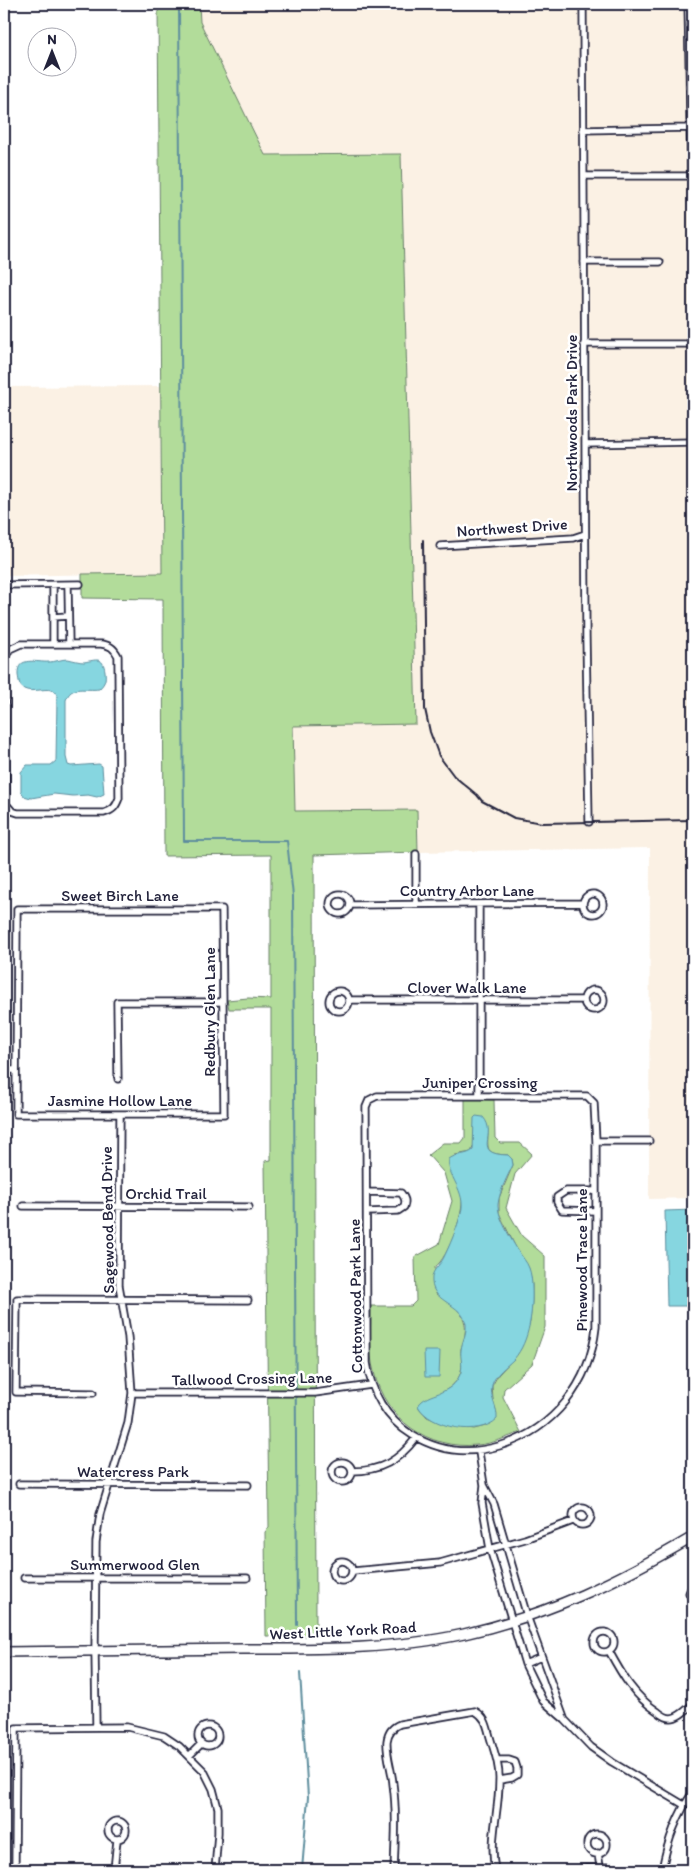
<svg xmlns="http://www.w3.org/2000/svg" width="697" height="1874" viewBox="0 0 697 1874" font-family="Itim,sans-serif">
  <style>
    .built { fill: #fbf1e4 }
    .green { fill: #b2dc9a; stroke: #6a7f6a; fill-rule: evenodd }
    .water { fill: #86d6e0; stroke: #5e8e9e }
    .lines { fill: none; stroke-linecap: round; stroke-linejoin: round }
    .stream { stroke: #5e8e9e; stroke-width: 2 }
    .minor-casing { stroke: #22223b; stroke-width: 9 }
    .secondary-casing { stroke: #22223b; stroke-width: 12 }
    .minor { stroke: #fff; stroke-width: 5.5 }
    .secondary { stroke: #fff; stroke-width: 9 }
    .rail { stroke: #22223b; stroke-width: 2 }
    .labels { text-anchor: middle; stroke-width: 5; stroke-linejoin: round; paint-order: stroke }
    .street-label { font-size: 16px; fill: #22223b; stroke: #fff }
  </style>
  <rect width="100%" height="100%" fill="#fff"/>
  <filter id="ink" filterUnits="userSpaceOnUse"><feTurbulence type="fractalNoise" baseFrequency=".02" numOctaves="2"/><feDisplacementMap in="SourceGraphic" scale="10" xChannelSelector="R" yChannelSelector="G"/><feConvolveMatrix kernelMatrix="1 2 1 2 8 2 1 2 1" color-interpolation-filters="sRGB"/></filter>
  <g filter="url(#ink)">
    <path class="built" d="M199 4H693V1198L649 1199 650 848 418 852 417 810 294 811 293 726 416 724 401 154 265 155 199 21Z
      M160 386 162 573 4 576V387Z"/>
    <path class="green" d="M158 4H199L200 22 265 155 401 154 416 724 293 726 295 811 417 810 418 852 314 855 316 1636H266L265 1532 269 1527 265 1161 271 1160V1009H229L227 1000 248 998 271 999V855L164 856 163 599 82 598V574L162 573Z
      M465 1099 494 1100 495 1138 500 1143H520L532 1154 515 1174 506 1208 522 1236 545 1256V1327L532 1364 504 1389 503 1397 521 1432C507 1437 492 1444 477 1445 428 1450 385 1419 374 1372 368 1351 371 1328 371 1306H411L416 1301 415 1257 439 1244 452 1201 444 1173 428 1155 443 1143H461L465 1138ZM488 1129C488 1150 484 1154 508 1155L512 1159 513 1165 499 1198V1213L516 1248 529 1269 532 1285V1301L530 1322 521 1348 515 1357 498 1375 492 1386 493 1400 497 1414 486 1426 474 1429 443 1424 427 1417 419 1408V1404L423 1401C441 1393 461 1387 462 1364 463 1359 460 1354 461 1349 462 1344 465 1340 465 1334 468 1313 452 1304 436 1294L435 1267C448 1258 464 1213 462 1198 461 1187 453 1175 449 1164L455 1155 471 1152 474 1145Z"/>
    <path class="water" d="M68 659C73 660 79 662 84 662 96 660 103 656 105 671 106 680 105 683 99 689 86 691 71 684 66 700V757L68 765 71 766 99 764 102 766 104 794 97 797 88 795 73 796 54 794 31 798 24 796 21 791V772L27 765H51L56 761 57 697V694L52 690C43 688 32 693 24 689 19 686 19 681 18 675 17 655 37 663 49 662 55 662 61 659 68 659Z
      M476 1116 483 1117C499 1135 470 1154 508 1155L512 1159 513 1165C507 1177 500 1190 498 1204 497 1216 512 1241 519 1252 522 1257 527 1262 529 1268 531 1273 532 1281 532 1287 533 1310 530 1341 514 1359 506 1367 495 1374 492 1385 489 1397 498 1407 497 1419 479 1437 430 1428 418 1406 427 1390 452 1398 461 1372 463 1364 460 1358 461 1350 462 1341 467 1334 466 1324 462 1303 433 1303 432 1282 431 1270 438 1268 443 1259 450 1245 457 1228 461 1213 467 1191 446 1176 449 1159 457 1153 466 1156 473 1150L474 1118Z
      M693 1210V1306H667L665 1211Z
      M424 1351H440L439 1377H425Z"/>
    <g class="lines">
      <path class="stream" d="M179 4 184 841H287L293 896 297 1625
        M300 1673 308 1797 302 1870"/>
      <defs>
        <path id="minor" d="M583 4 586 637 589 822
          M688 4 691 176
          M583 130 690 128
          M584 176H693
          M584 262H660
          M584 344H693
          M585 444 693 442
          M440 546 573 538 585 534
          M4 585 80 584
          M53 585V644
          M68 585 69 644
          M53 617 68 616
          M21 644H101C110 645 114 648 118 656L119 798C116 807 113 810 104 813H18L12 811 6 804 4 659 10 649Z
          M416 854V904
          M330 904a10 10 0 1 1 20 0a10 10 0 1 1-20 0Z
          M583 904a10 10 0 1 1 20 0a10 10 0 1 1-20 0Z
          M479 904V1096
          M350 905 583 903
          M17 909H222L224 1114H16Z
          M584 1000a10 10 0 1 1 20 0a10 10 0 1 1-20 0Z
          M329 1001a10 10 0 1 1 20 0a10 10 0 1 1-20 0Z
          M349 1000H584
          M4 1070H16
          M118 1079 117 1002H223
          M377 1096H587L594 1103 596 1141V1327C590 1383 554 1430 499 1446 468 1455 440 1452 412 1435 386 1419 371 1392 367 1363L366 1107 369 1100Z
          M596 1141H649
          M367 1192 401 1193C405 1198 406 1201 404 1207L398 1211 367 1212
          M23 1206 249 1207
          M595 1211 562 1210 557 1202V1197L566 1191H595
          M93 1393 16 1392 17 1299 248 1300
          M132 1393H315L371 1385
          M479 1452 484 1485 494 1504 527 1616 564 1718
          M332 1472a10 10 0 1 1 20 0a10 10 0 1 1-20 0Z
          M352 1471C381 1471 398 1461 416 1438
          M19 1484 248 1485
          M484 1485 482 1503 490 1549 525 1664 543 1701 565 1720 591 1747 612 1762 684 1805
          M573 1516a9 9 0 1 1 18 0a9 9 0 1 1-18 0Z
          M332 1571a10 10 0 1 1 20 0a10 10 0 1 1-20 0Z
          M353 1571 440 1563 525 1539 573 1521
          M24 1578H247
          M693 1584 689 1593 693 1601
          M594 1642a10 10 0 1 1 20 0a10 10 0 1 1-20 0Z
          M609 1651C622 1675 634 1696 657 1711 661 1714 665 1718 671 1718 679 1718 687 1709 693 1704
          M525 1664 541 1657
          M198 1736a10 10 0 1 1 20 0a10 10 0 1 1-20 0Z
          M96 1727 95 1651 96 1542 100 1514 128 1423 132 1393 128 1337 119 1285 120 1114
          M189 1756 201 1744
          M497 1760H509L515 1762 517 1768V1775L512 1778 500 1780
          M108 1830a9 9 0 1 1 18 0a9 9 0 1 1-18 0Z
          M587 1844a10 10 0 1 1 20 0a10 10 0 1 1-20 0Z
          M598 1853 600 1867
          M15 1870 16 1728 127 1727 164 1736 179 1746 204 1771 213 1789 218 1808V1833L215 1870
          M114 1870 117 1840
          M394 1870C395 1842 397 1813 393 1784 392 1770 386 1755 387 1741 388 1733 392 1727 400 1724L475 1711C486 1717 487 1726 490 1737 494 1751 500 1766 499 1782 499 1812 489 1840 495 1870
          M575 1870 600 1867 662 1869
          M662 1870C667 1843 677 1815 693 1792"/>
        <path id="secondary" d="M4 1652C83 1651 163 1650 242 1649 316 1649 392 1650 464 1634 549 1615 620 1580 693 1537"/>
      </defs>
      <use href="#minor" class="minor-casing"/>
      <use href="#secondary" class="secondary-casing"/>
      <use href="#minor" class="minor"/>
      <use href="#secondary" class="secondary"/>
      <path class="rail" d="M423 540 425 709 430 732 439 756 454 776 477 795 482 801 514 818 542 823 693 820"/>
    </g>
  </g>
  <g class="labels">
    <g class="street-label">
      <text transform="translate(571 413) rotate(-90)" y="6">Northwoods Park Drive</text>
      <text transform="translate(512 527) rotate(-4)" y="6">Northwest Drive</text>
      <text x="467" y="896">Country Arbor Lane</text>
      <text x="120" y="901">Sweet Birch Lane</text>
      <text x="467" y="993">Clover Walk Lane</text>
      <text transform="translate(209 1012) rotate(-90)" y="6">Redbury Glen Lane</text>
      <text x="480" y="1088">Juniper Crossing</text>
      <text x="120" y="1106">Jasmine Hollow Lane</text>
      <text x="166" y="1199">Orchid Trail</text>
      <text transform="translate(107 1220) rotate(-91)" y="6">Sagewood Bend Drive</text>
      <text transform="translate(581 1260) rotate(-90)" y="6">Pinewood Trace Lane</text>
      <text transform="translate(355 1296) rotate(-91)" y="6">Cottonwood Park Lane</text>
      <text transform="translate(252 1378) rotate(-1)" y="6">Tallwood Crossing Lane</text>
      <text x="133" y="1477">Watercress Park</text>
      <text x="135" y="1570">Summerwood Glen</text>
      <text transform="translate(343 1630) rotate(-3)" y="6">West Little York Road</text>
    </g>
  </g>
  <rect width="697" height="1874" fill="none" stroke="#fff" stroke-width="20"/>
  <rect x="10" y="10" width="677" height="1854" fill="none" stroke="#22223b" stroke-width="2" filter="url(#ink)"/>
  <g transform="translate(52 52)"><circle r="24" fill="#ffffff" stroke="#a7a7b1"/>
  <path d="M0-4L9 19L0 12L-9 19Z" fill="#22223b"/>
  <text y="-8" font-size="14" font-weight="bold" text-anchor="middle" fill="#22223b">N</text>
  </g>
</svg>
